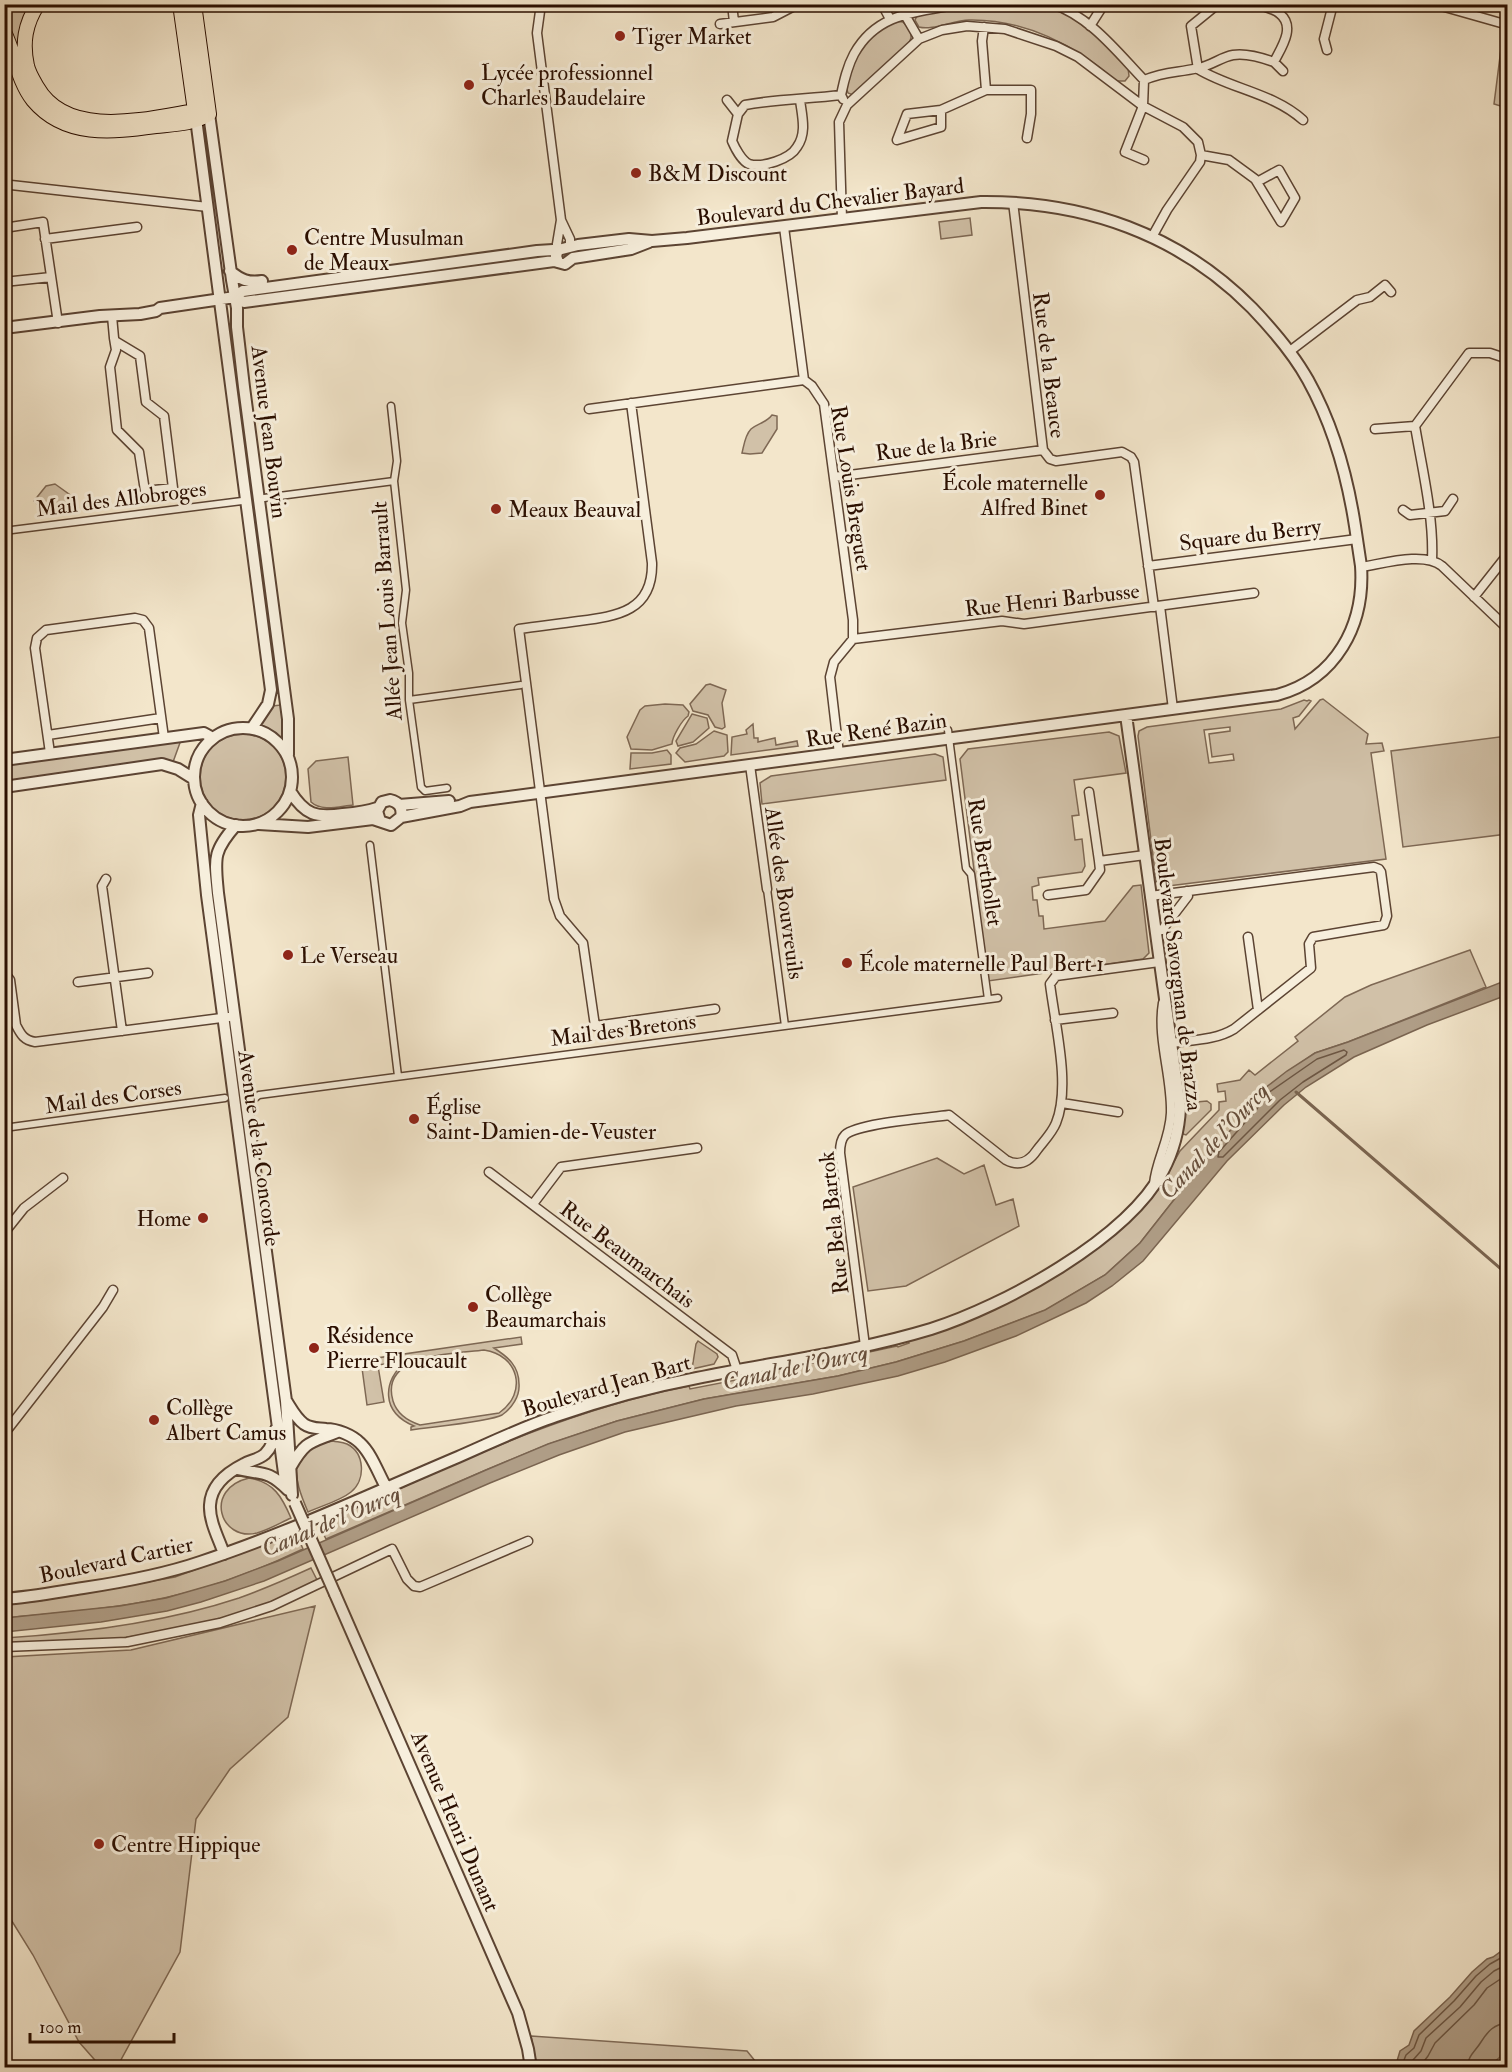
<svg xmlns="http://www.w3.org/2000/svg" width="1512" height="2072" viewBox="0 0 1512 2072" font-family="'IM FELL Double Pica',serif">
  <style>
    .green { fill: #d1c1a8; stroke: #7e6854; stroke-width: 1.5; fill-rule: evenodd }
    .water { fill: #af9d86; stroke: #7a6450; stroke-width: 1.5 }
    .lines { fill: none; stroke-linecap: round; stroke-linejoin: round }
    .shore { stroke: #6c5643; stroke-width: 1.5 }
    .stream { stroke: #7a6450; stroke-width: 3 }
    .pedestrian-casing { stroke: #5c4433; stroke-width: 9 }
    .minor-casing { stroke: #5c4433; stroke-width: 11 }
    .tertiary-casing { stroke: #5c4433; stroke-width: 14 }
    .primary-casing { stroke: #2a0e00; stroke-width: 16 }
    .pedestrian { stroke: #f7efdd; stroke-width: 6 }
    .minor { stroke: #f7efdd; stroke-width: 8 }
    .tertiary { stroke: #f7efdd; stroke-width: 10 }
    .primary { stroke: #f3e6cb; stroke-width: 14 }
    .tertiary-bridge-casing { stroke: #5c4433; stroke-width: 14; stroke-linecap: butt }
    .tertiary-bridge { stroke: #f7efdd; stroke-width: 10 }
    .poi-dot { fill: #8f2418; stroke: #f7efdd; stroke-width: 2 }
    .labels { text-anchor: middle; stroke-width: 6; stroke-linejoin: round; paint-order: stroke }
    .poi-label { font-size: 22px; fill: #2a0e00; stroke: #f7efdd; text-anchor: start }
    .street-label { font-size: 22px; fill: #2a0e00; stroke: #f7efdd }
    .water-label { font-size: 24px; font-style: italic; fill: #664e3c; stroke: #f7efdd }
  </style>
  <rect width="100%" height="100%" fill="#f3e6cb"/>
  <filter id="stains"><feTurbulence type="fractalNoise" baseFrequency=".00333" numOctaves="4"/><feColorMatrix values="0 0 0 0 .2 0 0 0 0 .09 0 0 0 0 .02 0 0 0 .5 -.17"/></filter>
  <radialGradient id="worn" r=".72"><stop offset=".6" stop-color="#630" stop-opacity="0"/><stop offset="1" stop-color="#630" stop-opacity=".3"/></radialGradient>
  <path class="green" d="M4 5H33L20 47H15L5 24Z
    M969 5H1045L1066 13 1096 36 1128 68 1129 76 1125 81H1116C1076 45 1024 19 969 20 954 20 932 31 919 27L915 20 918 14Z
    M896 21 903 22 911 31V38L908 45 853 95 848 93C843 82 856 53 864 43 872 34 885 26 896 21Z
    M1503 33 1507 35V61L1504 68 1505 80 1507 84V108L1494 104Z
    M970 218 972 235 941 239 939 222Z
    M772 415 777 416V429L762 453 750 454 742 453C744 445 745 435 751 429 758 423 766 423 772 415Z
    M55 484 73 497 61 514 50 516 34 501 46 486Z
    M710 684 726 690 722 703 725 727 722 729 715 727 708 715 693 711 690 704 706 685Z
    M1323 699 1368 734 1366 744 1382 743 1384 751 1371 753 1386 859 1160 887 1156 880 1138 736 1139 731 1147 727 1281 709 1304 700 1307 701 1309 700 1311 701 1299 716 1293 718 1295 729 1320 700ZM1230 727V731L1209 734 1212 757 1233 754 1234 760 1209 763 1204 730Z
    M665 704 683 705 689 712 688 716C682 720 672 737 672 744L652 750 631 749 627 737 640 710 645 706Z
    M281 705 285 734 281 738 261 726V724L272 706Z
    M692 714 707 718 709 728 693 742 678 746 676 741Z
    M753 724 754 738H758V742L775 738 776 745 797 741 798 746 731 755 732 737 747 734 746 730Z
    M714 731 727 735 728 752 724 756 685 762 676 753 680 748 696 744Z
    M1109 732 1119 736 1126 773 1074 780 1079 815 1072 816 1075 840 1082 839 1085 866 1082 872 1038 878 1039 885 1032 887 1033 900H1037L1039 916H1043L1044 929 1105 921 1133 886 1141 885 1149 953 1143 959 988 981 960 759 968 749Z
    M200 777a43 43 0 1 1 86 0a43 43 0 1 1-86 0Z
    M1507 736V834L1403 847 1391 751Z
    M181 740 173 762 167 760H156L5 782 4 765Z
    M667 750 671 755V764L630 769 631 753H652Z
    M935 754 943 757 946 780 762 804 760 783 771 776Z
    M348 757 353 805C340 806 322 812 311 802L308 769 316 761Z
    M1470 950 1486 987 1348 1042 1315 1053 1260 1092 1252 1106 1214 1149 1140 1243 1105 1275 1046 1310 964 1341 896 1362 838 1376 704 1399 617 1421 549 1444 486 1470 326 1539 319 1525C440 1471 559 1411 689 1386L690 1389 762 1375V1370L840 1356 842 1358 897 1346 898 1347 909 1343 908 1340 997 1308 1043 1283 1100 1245 1124 1227 1145 1206 1160 1187 1180 1151 1219 1110V1102L1226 1101 1225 1091 1218 1092 1217 1084 1240 1080 1249 1070 1255 1075 1298 1041 1295 1037 1345 997 1371 985Z
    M1207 1101 1211 1104V1110L1186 1135 1183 1134 1186 1103Z
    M937 1158 964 1174 984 1165 996 1205 1013 1199 1019 1226 906 1286 868 1291 853 1187Z
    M521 1337 522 1344 494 1348C508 1357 519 1366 519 1384 520 1396 512 1408 502 1415 489 1422 429 1427 411 1430V1427L414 1426C381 1412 382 1382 406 1361L378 1365 377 1358ZM484 1350C519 1355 528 1393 499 1413L420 1425C408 1421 397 1414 393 1401 379 1353 455 1354 484 1350Z
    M698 1341 717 1354 718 1357 714 1364 692 1369 696 1344Z
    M378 1366 384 1402 367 1405 362 1368Z
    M333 1441C337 1442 342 1442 347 1444 365 1453 366 1480 351 1492 340 1501 321 1506 308 1512 293 1477 285 1449 333 1441Z
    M249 1478C274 1482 282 1497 291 1518 280 1523 268 1530 257 1533 220 1542 203 1489 249 1478Z
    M296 1533 303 1549C259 1570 213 1588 164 1598 112 1609 58 1613 5 1618V1604L39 1601 175 1577Z
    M311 1568 318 1582 265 1606 192 1627 116 1639 5 1643V1638C83 1633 164 1623 239 1598 264 1589 287 1579 311 1568Z
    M315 1606 288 1717 230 1769 196 1819 180 1952 117 2067H101L79 2042 33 1955 5 1910V1657L131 1650Z
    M531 2036 747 2051 760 2067H537Z"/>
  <path class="water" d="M1507 980V995L1427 1025 1354 1057 1306 1087 1284 1105 1227 1161 1143 1261 1112 1286 1086 1303 1016 1336 945 1362 898 1376 813 1394 736 1406 625 1432 559 1455 490 1483 264 1581 201 1602 167 1611 101 1622 5 1632V1618L120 1606 166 1598 225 1581 278 1561 486 1470 548 1444 617 1421 704 1399 838 1376 896 1362 964 1341 1045 1310 1105 1275 1140 1243 1214 1149 1252 1106 1260 1092 1287 1071 1315 1053 1348 1042Z
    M1507 1947V2043L1502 2050 1500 2057 1488 2067H1379L1387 2061H1397L1400 2051 1409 2045 1414 2031 1450 1997 1472 1972 1487 1959 1493 1957Z"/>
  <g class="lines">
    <path class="shore" d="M1344 1050 1347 1052 1346 1055 1303 1082 1280 1100 1223 1157H1218L1219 1152 1257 1109 1265 1095 1317 1059Z
      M1397 2068 1402 2065 1406 2055 1414 2048 1419 2035 1454 2001 1476 1976 1490 1964 1508 1954
      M1409 2068 1413 2060 1421 2051 1426 2038 1460 2007 1481 1982 1494 1971 1508 1964
      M1419 2068 1428 2056 1435 2043 1474 2005 1487 1988 1508 1974
      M1467 2068C1468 2055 1475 2052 1481 2042 1488 2031 1494 2024 1508 2023"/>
    <path class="stream" d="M1296 1092 1508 1275"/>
    <defs>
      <path id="pedestrian" d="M391 406 397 461 394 481 406 590 402 623 409 673V700L421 787 425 791 447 788
        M264 498 394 481
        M4 531 242 501
        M409 700 521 685
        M948 730 966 868 971 874 988 999
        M370 845 398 1076
        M767 889 785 1026
        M254 1099 259 1095 998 998
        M4 1128 225 1098"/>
      <path id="minor" d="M541 4 537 33 561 220 557 244 558 250
        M732 4 734 22
        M880 4 883 6 890 19
        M1052 4C1090 16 1118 53 1144 80L1143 106 1125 152 1144 160
        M1434 4 1508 25
        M905 15 919 39
        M720 24 773 17 798 4
        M1090 26 1104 4
        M984 27 982 41 986 90
        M1327 50 1324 39 1333 4
        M1274 62 1283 71
        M1198 69C1231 89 1273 93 1303 120
        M1198 69 1191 26 1218 4
        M1144 80C1166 71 1177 73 1198 68 1211 66 1221 57 1233 55 1245 53 1263 58 1274 62 1281 48 1296 27 1280 14 1275 9 1264 7 1258 4
        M843 99 841 95C844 81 847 67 854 54 877 12 918 12 960 4
        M727 100 738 114
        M800 100C802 116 807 133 797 147 790 159 763 168 749 164 742 161 735 148 732 141L738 114 745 105C777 99 808 99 841 95
        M941 110V127L897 140 907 114 941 110 986 90H1031V114L1027 138
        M1201 155 1229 160 1255 179 1281 222 1295 198 1279 170 1257 182
        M11 185 208 207
        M1013 202 1043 450 1050 459 1056 461 1122 452 1131 457 1134 462 1154 607
        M842 219 839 122 847 105 919 39 942 30 967 26 1005 29 1056 46 1078 57 1143 106 1183 127 1198 142 1201 155 1200 162 1167 210 1152 237
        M561 220 570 239V247
        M784 227 804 380 812 386 824 404 853 620V639L834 662 830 677 839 754
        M4 228 43 222 58 323
        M45 239 137 227
        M4 282 51 277
        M112 316 114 338 116 350 110 367 117 430 139 452 145 491 173 488 164 416 146 402 140 356 115 341
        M1290 351 1357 300 1370 297 1385 285 1391 292
        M631 403 652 563C653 611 618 616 579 621 559 624 539 626 519 629L554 899 560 916 583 943 595 1026 715 1009
        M589 409 804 380
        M1375 429 1415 426
        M834 477 1043 450
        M1403 510 1410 515 1445 511 1453 499
        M1432 560C1434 517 1422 468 1415 426L1469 353H1490L1508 359
        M1148 566 1357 539
        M1361 567C1382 564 1424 551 1442 566L1508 629
        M1474 597 1508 554
        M1160 606 1173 709
        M853 639 1002 621 1024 624 1254 593
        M48 735 161 718
        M50 753 35 648 37 638 46 630 135 618 143 620 149 628 164 738
        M750 765 767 889
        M1089 792 1099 861
        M106 879 102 886 122 1031
        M1048 895 1086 890 1100 870 1099 861 1145 855
        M1150 896 1374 867 1379 869 1381 872 1387 916 1384 925 1313 937 1309 944 1311 968 1234 1029C1216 1040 1193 1040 1172 1043
        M1155 931 1162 930 1188 896 1187 891
        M1248 937 1258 1010
        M4 972 10 980 16 1025C21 1035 24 1040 35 1042L229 1017
        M78 982 148 973
        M1055 1020 1113 1013
        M1062 1103 1118 1112
        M489 1172 732 1355 737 1370
        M1154 1184C1156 1160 1170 1140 1171 1113 1172 1076 1157 1039 1163 1003
        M533 1204 561 1167 697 1148
        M4 1233 24 1208 63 1178
        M865 1346 840 1153C840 1147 841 1139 845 1135 858 1123 929 1118 949 1115L1006 1160C1019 1167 1029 1162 1037 1150 1043 1142 1052 1133 1056 1123 1071 1086 1055 1025 1050 984L1056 976 1159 962
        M4 1434 103 1307 113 1290
        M4 1647 127 1642 220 1623 272 1606 392 1549 407 1579 414 1586 420 1587 528 1541"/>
      <path id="tertiary" d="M230 271C241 280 248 283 262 281
        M235 297 244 302 554 261 565 264 573 258 631 249 649 242
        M4 328 100 316 140 314 156 311 160 308 235 297 243 291 537 251 553 250 556 252
        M252 728 268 704 271 690 195 111 209 114 232 280 237 308V327L244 387 288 719V755
        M194 777a49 49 0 1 1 98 0a49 49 0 1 1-98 0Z
        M4 760 204 733 213 738
        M4 787 162 764 178 769 194 779
        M290 791C305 815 316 818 343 814 355 813 366 812 377 808
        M202 803 199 815 207 895 286 1488
        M399 805 449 801
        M401 817 460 806 470 802 1277 695C1336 679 1365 625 1361 566 1359 553 1357 539 1355 526 1347 474 1333 425 1308 380 1293 353 1273 330 1252 308 1179 234 1084 201 981 202L687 238 652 241 629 239 578 245 558 250 556 256 558 262
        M259 824 308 827 373 819 391 825 401 817C403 808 399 802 390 800L382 802 377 811 380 821
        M236 825C212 852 215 859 218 893L286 1401 292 1495
        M287 1402C292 1410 296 1418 304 1424 311 1429 318 1428 326 1429 337 1429 352 1435 360 1443 372 1454 378 1473 386 1487
        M290 1468C306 1440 310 1443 337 1432
        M237 1469C262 1475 267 1469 288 1490
        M224 1554C219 1539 209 1521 210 1505 211 1485 228 1472 244 1464 251 1460 258 1460 265 1454 272 1447 274 1439 276 1429
        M335 1594 518 2013 528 2049 531 2068
        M4 1599C31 1597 57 1592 83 1588 123 1582 162 1575 200 1562 288 1533 373 1493 458 1457 490 1443 523 1427 556 1416 602 1400 649 1387 697 1378 775 1362 855 1352 931 1329 1003 1306 1126 1240 1163 1171 1173 1152 1179 1130 1180 1108L1126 715"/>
      <path id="primary" d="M38 4C25 24 22 43 27 66 29 74 33 80 37 87 67 140 146 119 195 111L180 4
        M4 32C15 54 18 81 33 100 65 138 112 132 156 126 176 124 192 124 209 114L194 4"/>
    </defs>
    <use href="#pedestrian" class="pedestrian-casing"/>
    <use href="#minor" class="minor-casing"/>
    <use href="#tertiary" class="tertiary-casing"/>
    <use href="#primary" class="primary-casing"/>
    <use href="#pedestrian" class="pedestrian"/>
    <use href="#minor" class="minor"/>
    <use href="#tertiary" class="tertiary"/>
    <use href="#primary" class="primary"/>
    <defs>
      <path id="tertiary-bridge" d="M295 1503 335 1594"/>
    </defs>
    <use href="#tertiary-bridge" class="tertiary-bridge-casing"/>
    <use href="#tertiary-bridge" class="tertiary-bridge"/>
  </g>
  <g class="poi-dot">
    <circle cx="620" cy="36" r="6"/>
    <circle cx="469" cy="85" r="6"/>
    <circle cx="636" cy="173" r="6"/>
    <circle cx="292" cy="250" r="6"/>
    <circle cx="1100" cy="495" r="6"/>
    <circle cx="496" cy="509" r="6"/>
    <circle cx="288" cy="955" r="6"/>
    <circle cx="847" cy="963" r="6"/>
    <circle cx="414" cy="1119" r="6"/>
    <circle cx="203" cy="1218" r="6"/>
    <circle cx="473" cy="1307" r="6"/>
    <circle cx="314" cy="1348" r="6"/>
    <circle cx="154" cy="1420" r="6"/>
    <circle cx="99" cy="1844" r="6"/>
  </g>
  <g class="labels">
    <g class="poi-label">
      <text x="632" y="44">Tiger Market</text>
      <text x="481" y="80">Lycée professionnel<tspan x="481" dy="25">Charles Baudelaire</tspan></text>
      <text x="648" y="181">B&amp;M Discount</text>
      <text x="304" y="245">Centre Musulman<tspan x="304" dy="25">de Meaux</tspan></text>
      <text x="1088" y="490" text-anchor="end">École maternelle<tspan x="1088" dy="25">Alfred Binet</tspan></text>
      <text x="508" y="517">Meaux Beauval</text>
      <text x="300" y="963">Le Verseau</text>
      <text x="859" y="971">École maternelle Paul Bert 1</text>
      <text x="426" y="1114">Église<tspan x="426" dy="25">Saint-Damien-de-Veuster</tspan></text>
      <text x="191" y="1226" text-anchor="end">Home</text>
      <text x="485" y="1302">Collège<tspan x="485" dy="25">Beaumarchais</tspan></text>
      <text x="326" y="1343">Résidence<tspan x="326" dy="25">Pierre Floucault</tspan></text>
      <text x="166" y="1415">Collège<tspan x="166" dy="25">Albert Camus</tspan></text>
      <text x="111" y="1852">Centre Hippique</text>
    </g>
    <g class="street-label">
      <text transform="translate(830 201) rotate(-7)" y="8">Boulevard du Chevalier Bayard</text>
      <text transform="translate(1050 365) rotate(83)" y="8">Rue de la Beauce</text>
      <text transform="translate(270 432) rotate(83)" y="8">Avenue Jean Bouvin</text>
      <text transform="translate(936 445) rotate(-7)" y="8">Rue de la Brie</text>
      <text transform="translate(852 488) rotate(81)" y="8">Rue Louis Breguet</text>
      <text transform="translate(121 498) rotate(-7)" y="8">Mail des Allobroges</text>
      <text transform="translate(1250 534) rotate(-7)" y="8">Square du Berry</text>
      <text transform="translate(1052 599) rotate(-6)" y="8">Rue Henri Barbusse</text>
      <text transform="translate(386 611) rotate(-94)" y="8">Allée Jean Louis Barrault</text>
      <text transform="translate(876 729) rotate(-8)" y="8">Rue René Bazin</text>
      <text transform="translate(986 862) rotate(81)" y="8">Rue Berthollet</text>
      <text transform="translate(785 893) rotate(82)" y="8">Allée des Bouvreuils</text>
      <text transform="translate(1179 974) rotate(83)" y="8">Boulevard Savorgnan de Brazza</text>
      <text transform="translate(623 1029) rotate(-7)" y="8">Mail des Bretons</text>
      <text transform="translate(113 1096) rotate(-8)" y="8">Mail des Corses</text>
      <text transform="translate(260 1148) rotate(82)" y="8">Avenue de la Concorde</text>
      <text transform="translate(833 1223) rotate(-96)" y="8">Rue Bela Bartok</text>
      <text transform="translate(628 1254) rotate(37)" y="8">Rue Beaumarchais</text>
      <text transform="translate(606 1385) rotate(-16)" y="8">Boulevard Jean Bart</text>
      <text transform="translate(116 1559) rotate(-12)" y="8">Boulevard Cartier</text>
      <text transform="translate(456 1821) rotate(67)" y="8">Avenue Henri Dunant</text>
    </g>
    <g class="water-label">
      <text transform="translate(1214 1141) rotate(-47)" y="8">Canal de l'Ourcq</text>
      <text transform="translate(795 1367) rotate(-12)" y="8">Canal de l'Ourcq</text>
      <text transform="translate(331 1521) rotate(-23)" y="8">Canal de l'Ourcq</text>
    </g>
  </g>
  <rect width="1512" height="2072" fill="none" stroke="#f3e6cb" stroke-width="24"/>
  <rect x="6" y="6" width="1500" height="2060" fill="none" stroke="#2a0e00" stroke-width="3"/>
  <rect x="12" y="12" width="1488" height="2048" fill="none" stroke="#2a0e00" stroke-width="1.5"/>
  <path d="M30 2033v9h144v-9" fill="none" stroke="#2a0e00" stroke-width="3"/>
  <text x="39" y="2033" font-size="18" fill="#2a0e00" stroke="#f7efdd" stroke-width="4.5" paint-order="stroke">100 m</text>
  <rect width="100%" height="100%" filter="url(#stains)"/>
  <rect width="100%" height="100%" fill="url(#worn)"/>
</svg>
